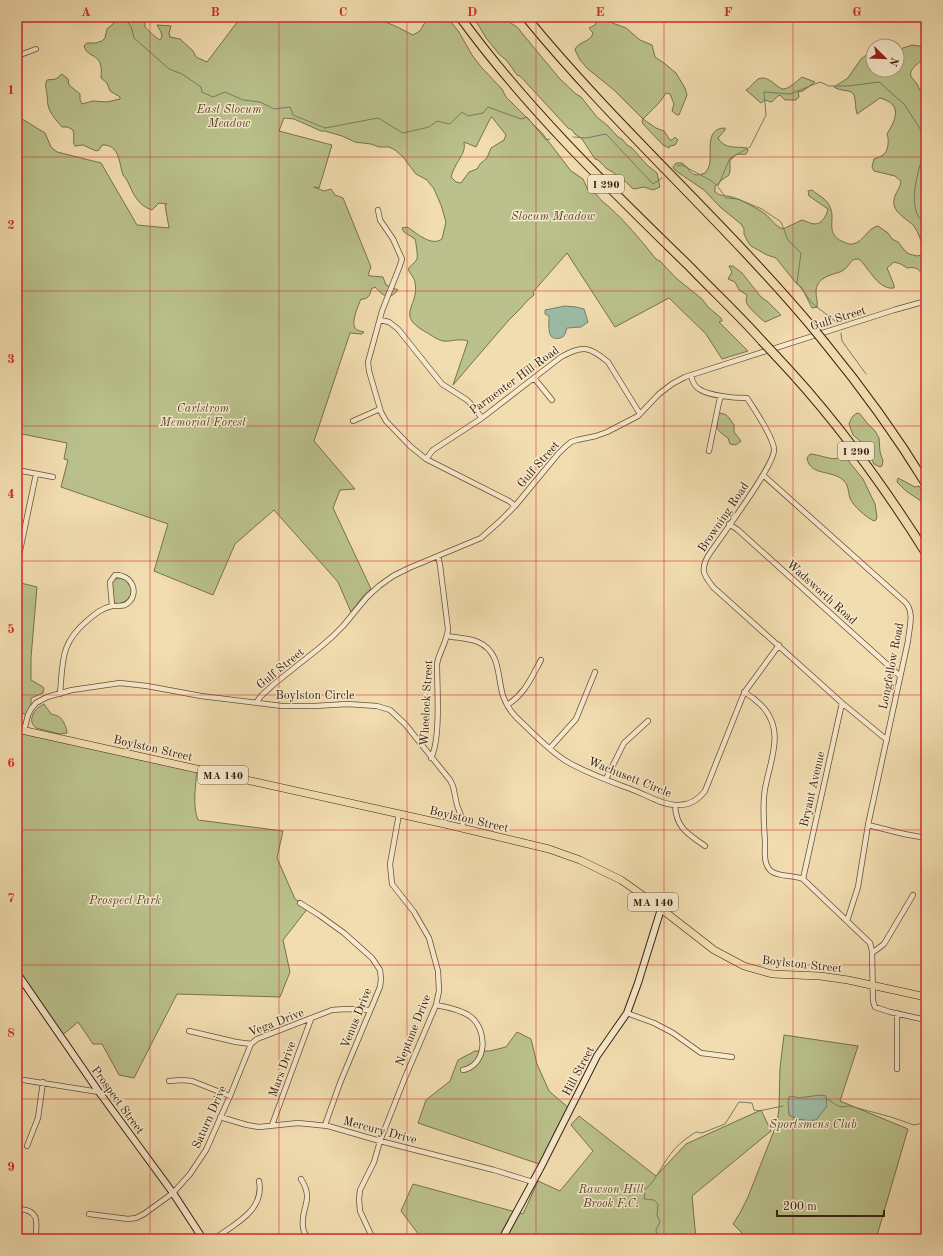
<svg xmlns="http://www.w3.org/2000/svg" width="943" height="1256" viewBox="0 0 943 1256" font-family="'Old Standard TT',serif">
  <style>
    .green { fill: #bac18c; stroke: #78714e; fill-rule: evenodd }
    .water { fill: #9cbda7; stroke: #747f6a }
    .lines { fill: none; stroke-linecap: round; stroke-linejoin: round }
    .stream { stroke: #747f6a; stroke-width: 1 }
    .street-casing { stroke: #665037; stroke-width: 6 }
    .secondary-casing { stroke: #37210f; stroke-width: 8 }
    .primary-casing { stroke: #37210f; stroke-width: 8 }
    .highway-casing { stroke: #37210f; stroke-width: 10 }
    .street { stroke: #f7e9cc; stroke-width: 4.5 }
    .secondary { stroke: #f7e9cc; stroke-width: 6 }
    .primary { stroke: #f2ddb0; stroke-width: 7 }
    .highway { stroke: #f2ddb0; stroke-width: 8 }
    .highway-bridge-casing { stroke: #37210f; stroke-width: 10; stroke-linecap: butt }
    .highway-bridge { stroke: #f2ddb0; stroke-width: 8 }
    .grid { fill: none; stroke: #d62828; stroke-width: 1; stroke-opacity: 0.55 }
    .labels { text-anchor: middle; stroke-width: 3; stroke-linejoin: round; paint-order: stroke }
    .shield { fill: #f7e9cc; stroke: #715d48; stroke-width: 1 }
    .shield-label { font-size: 11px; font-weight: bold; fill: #37210f }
    .park-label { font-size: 12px; font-style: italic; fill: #58492e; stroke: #f7e9cc }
    .street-label { font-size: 12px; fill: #37210f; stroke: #f7e9cc }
    .neatline { fill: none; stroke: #d62828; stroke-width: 1.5 }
    .grid-label { font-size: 13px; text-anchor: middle; font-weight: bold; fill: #d62828 }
  </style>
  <rect width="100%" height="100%" fill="#f2ddb0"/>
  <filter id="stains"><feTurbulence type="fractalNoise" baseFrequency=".005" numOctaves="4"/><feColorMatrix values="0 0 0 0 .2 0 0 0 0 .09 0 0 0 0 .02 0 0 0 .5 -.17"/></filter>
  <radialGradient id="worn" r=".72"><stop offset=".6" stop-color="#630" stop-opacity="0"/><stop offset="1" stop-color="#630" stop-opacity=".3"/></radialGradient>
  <path class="green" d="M114 17H145V27C148 30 157 39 160 40L162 37 161 32 157 25 171 26 169 33 170 37 180 39 193 51 196 57 207 62 241 17H342C344 18 345 20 347 20 354 22 366 17 375 19 389 22 401 29 413 35L420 31 428 17H447L459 32 472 55 482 68 502 89 506 97 542 133 571 171 583 179 588 190C595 191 597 196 602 201 622 217 639 238 656 259L660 261 676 278 702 299 708 307 721 318 722 321 719 322 748 351 722 359 706 334 669 298 615 327 567 253 533 292 534 294 533 296 528 300 519 310 508 321 453 385 468 341C458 338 451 342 443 341 437 340 430 334 424 331 395 314 420 305 415 283 415 278 410 274 408 269 410 266 415 263 417 259 418 257 416 242 415 239L404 232 402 228 407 227C417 233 431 247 442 239L446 222 441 205 434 189 427 180 416 174 403 157 395 150 389 147H379L371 144 355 142 342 136 325 131H321L294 119 284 118 279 131 332 145 319 188 314 187 324 191 331 189 335 195 343 198 371 267 368 275 371 276 383 277 386 285 398 290C389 301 383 296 375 287L371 289C371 295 367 300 361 299 358 306 351 322 355 328 357 331 361 331 364 332L362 334 350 333 314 441 355 489 340 490 333 508 371 589 364 595 351 612 338 582 274 510 235 544 213 595 154 571 168 524 61 487 68 460 64 459 67 443 17 433V116L45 133 51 147 57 152 101 163 137 225 169 228 165 205 167 204 159 203 152 210C137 205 133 193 127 180 126 178 124 177 123 175 119 164 120 144 102 145L99 150 96 151 83 145 75 146C72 142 75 135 73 130L68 127H62C57 121 50 114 48 105 47 102 48 99 47 96 47 89 44 86 47 80L56 79 62 74 68 79 69 85 80 94V100L82 104 93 101 107 102 120 99V97L110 91 107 83 101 78C104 51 88 60 84 46L87 43H96L102 41 105 38 107 29 114 23ZM491 117H492L506 135 504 140 491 148 487 158 480 164 477 169 469 172 461 183 456 182 451 177C452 174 453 170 455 167 459 158 466 153 464 142L476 147Z
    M472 17H506C510 26 516 23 521 32L560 79 576 94 581 97 597 117 608 126 618 137 622 139 627 145 632 148 647 165 657 173 660 187 653 190 644 187 634 189 632 188 623 179 617 177 613 172 607 169 598 160 595 159 582 139 575 134 572 130 568 128 520 76 517 75 507 61 499 54 486 38 479 26Z
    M598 17H604L607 21 626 28 640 40 652 45 655 57 664 63 676 73 685 88 687 95 679 115H677L672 111 674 104 670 94 666 93 659 103 643 119 656 128 664 131 670 140H672L675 137 678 140 675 145 670 146 669 148 663 145 643 124 642 121 643 119 614 90 588 69 580 60 576 52 575 49C581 40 591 42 593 33L589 28 595 25Z
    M912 45 919 46 923 47 921 53 922 60C917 65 907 70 912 78 914 81 917 83 918 86 920 91 921 93 926 96V192L925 195 926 207V277C918 271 919 266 907 268L901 264 894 262 887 268 894 285V288C876 291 865 259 857 259 849 259 850 268 840 272 830 275 816 278 816 292 816 297 818 302 817 307L812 308 802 288 796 283 776 258 767 255 751 246 748 242 744 234V229L741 224 720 207 704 190 679 173 674 169 673 167 676 163H682C691 169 690 179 705 173 708 169 710 165 710 161 711 149 706 128 725 128V130L718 138C725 150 736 146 747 148L748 151 746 154C742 155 738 153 734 156L733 158 730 160V171L729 175 723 179 715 186V192C722 197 725 195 732 197 742 200 752 206 761 211 770 216 774 226 783 229L802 220C806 221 811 224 815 224 822 224 827 215 828 209L809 196 808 191 812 190C819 196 827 199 830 207 836 219 825 232 841 241 845 242 849 245 853 244 865 241 867 228 878 226L888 233 892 239 898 242 905 251 909 254 917 256 922 255 924 250C921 242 919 233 914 226 908 220 896 214 894 205 892 195 901 189 901 181L895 176 874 171 872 167 874 159C877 158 880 157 883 155 889 151 889 139 887 134 897 118 902 104 880 98L857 114C855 108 856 101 854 95 852 89 841 92 834 87L848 78 861 59 873 50V70H897V50Z
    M802 77 815 82 803 91 798 92 799 97 796 100H785L780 95C772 98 776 105 765 100L761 103 746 90C750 88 755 81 758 79 769 74 778 90 784 89 790 88 797 81 802 77Z
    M729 266H733L742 273 761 297 768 302 781 315 765 322C760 318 747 307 746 301 746 299 747 297 747 295L739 290 735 282 728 279 732 272Z
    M720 413C729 414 730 420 734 425V432L741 441 736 445 730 444 728 438C715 429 717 430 718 414Z
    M858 413 860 414 868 424 875 431 879 438 880 452 883 461 882 466 880 467 874 464 867 449 860 441 853 435 849 424C851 419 852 415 858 413Z
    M842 452 846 455 850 463 863 479 875 504 877 517 876 520 874 521C867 518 852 505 850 498 848 492 849 486 844 481 833 469 810 477 807 458L810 454C817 454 834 461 838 458 840 457 840 454 842 452Z
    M898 478 915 487 919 486 923 492 924 499 921 501 906 491 897 482Z
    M119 578C137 580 135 603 116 604L114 602 111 583 115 579Z
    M17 582 37 587 31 658V680L43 687 44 689 43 693 31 698V709L28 715 17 712Z
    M44 704 51 714C53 715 56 715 58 716 63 718 67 729 67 733L60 734 36 728C26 720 35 708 44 704Z
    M17 722 24 731 197 769C196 785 192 805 198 820L283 831 277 858 295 899 308 908 283 940 290 972 280 997 177 994 134 1078 119 1075 102 1044H93L78 1022 60 1037 17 973Z
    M517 1032 531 1039 537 1064 549 1091 570 1109 542 1165 418 1123 426 1100 450 1081 458 1060 475 1051H490L506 1047Z
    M784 1035 858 1046 840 1101 908 1129 876 1239H739L742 1233 733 1224 740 1213 748 1197 777 1123 779 1109 780 1068Z
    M761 1110 771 1131 692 1196 696 1239H422L401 1211 413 1184 523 1214 538 1181 560 1191 593 1151 571 1125 579 1116 656 1176 686 1144Z"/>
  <path class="water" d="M565 306 576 307 584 309 588 322 581 327 567 328C566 330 566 332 565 334 563 339 554 340 551 336 548 332 549 322 549 316L545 314V310Z
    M820 1095 826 1096 827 1106 816 1120C806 1121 798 1120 789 1115L788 1103 789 1097 792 1096 798 1098Z"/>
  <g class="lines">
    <path class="stream" d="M122 17 131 26 134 38 169 69 182 74 201 87 202 92 213 97 225 92 243 100 260 102 274 109 290 107 293 115 325 128 378 118 403 133 429 127 437 121 450 124 462 112 468 116 483 113 488 107 521 119 527 117 546 140 550 139
      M573 137 586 138 606 134 653 184 662 178
      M926 144C921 164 908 196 918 216 920 220 924 223 926 226
      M677 166 682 165 710 180 718 186 730 158 750 147 766 115 764 92 790 94 820 82 829 86H848L879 82 904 104 926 138
      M718 187 726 198 738 199 762 209 781 222 788 240 801 253 797 283 813 304 835 321
      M841 333 842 341 866 374
      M827 1099 840 1107 850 1106 891 1117 914 1125 923 1123 926 1125
      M645 1239 655 1238 657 1236 656 1230 660 1222 657 1215 658 1204 654 1200 644 1199 645 1194 643 1191C654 1184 659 1170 667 1159 675 1147 683 1140 696 1132L702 1133 725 1124 739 1102 752 1103 754 1110 759 1111 783 1106"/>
    <defs>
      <path id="street" d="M17 56 36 49
        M378 210 380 220 393 239 402 259 399 268 382 311 368 362 369 371 381 412 386 421 410 446 426 459 509 501 515 506
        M380 320 389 322 398 329 442 384 467 400 471 404 482 418
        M691 375C692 380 694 386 699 389 709 396 735 398 747 398 754 409 773 436 774 449 776 464 719 539 708 556 700 571 704 575 713 587L842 703 887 740
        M534 378 552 400
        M353 421 380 409
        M709 451 719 402 721 396
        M426 459 433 450 482 418 561 357C582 345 589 346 608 362L640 414
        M17 470 53 477
        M763 475 905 602C915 612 909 628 908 641L868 825 858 887 847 921
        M729 524 738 530 900 676
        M17 565 36 474
        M115 575C133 574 141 596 125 605 121 606 116 606 112 606L110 582Z
        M447 636C457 638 469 638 478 642 501 652 497 676 503 696 506 704 510 711 516 717 532 732 548 750 566 761 586 773 612 782 633 790 647 795 662 805 676 805 688 806 698 800 705 791L744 693 779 645
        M744 692C751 696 756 700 761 705 786 730 770 760 765 789 762 806 764 825 765 842 765 851 763 864 771 871 778 877 793 875 803 879L870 943 872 951 873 1001 875 1007 890 1012 926 1020
        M60 694C63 661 60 643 88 620 95 614 102 608 112 606
        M256 703 261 696 274 684 318 649 332 637 343 626 367 597 379 586 393 576 409 568 481 538 500 521 515 506 558 454 564 448 571 442 577 440 596 436 607 432 638 416 659 394 672 384 685 377 894 310 926 301
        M507 705C525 694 531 678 541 660
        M24 731 28 715 31 709 36 703 47 697 72 690 120 683 147 686 201 696 282 706H315L347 704 377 706 390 710 405 724 450 780 453 786 457 805 463 821 462 828
        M550 748 576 719 595 672
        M431 758C441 739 437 687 437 664 439 652 447 642 448 629L440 565 438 556
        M606 779 624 743 648 721
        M675 805C676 828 688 834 705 846
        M868 825 904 834 926 838
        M803 879 842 703
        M300 903 319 915 344 933 372 958 380 970 381 979 380 987 340 1083 325 1125
        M872 953 884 944 913 895
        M436 1005C447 1007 462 1010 471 1017 488 1031 487 1065 463 1070
        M627 1013 654 1023 673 1033 701 1053 732 1057
        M189 1031 236 1042 251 1044 257 1039 332 1010 346 1009 370 1010
        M897 1069V1013
        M17 1079 99 1092
        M169 1081 182 1080 192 1081 230 1096
        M220 1117 247 1125 259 1127 298 1123 328 1126 380 1141 494 1170 533 1182
        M272 1125 311 1019
        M27 1146 38 1118 43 1082
        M301 1179C315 1201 300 1207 303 1227 303 1232 306 1235 308 1239
        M17 1209C39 1209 38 1222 35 1239
        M89 1214 128 1219 136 1218 144 1214 173 1193 190 1174 206 1150 230 1096 251 1044
        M214 1239C235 1224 265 1210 259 1181
        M373 1239 360 1211 359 1199 360 1190 374 1162 380 1141 404 1080 436 1005 439 991 438 971 429 938 414 912 392 884 390 864 399 814"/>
      <path id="secondary" d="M17 973 99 1092 173 1193 203 1239
        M502 1239 542 1165 597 1056 627 1013 638 983 661 909"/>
      <path id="primary" d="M17 729 449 825 549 849 580 860 621 880 651 901 714 950 744 966 772 974 820 976 848 980 926 997"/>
      <path id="highway" d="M460 17C527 109 609 188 690 267 714 292 739 315 762 341
        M526 17C615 126 721 219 812 327
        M825 343C862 388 896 435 926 484
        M776 356C833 416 882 483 926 553"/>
    </defs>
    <use href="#street" class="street-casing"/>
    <use href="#secondary" class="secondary-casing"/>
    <use href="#primary" class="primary-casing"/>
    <use href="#highway" class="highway-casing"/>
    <use href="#street" class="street"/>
    <use href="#secondary" class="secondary"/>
    <use href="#primary" class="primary"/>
    <use href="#highway" class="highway"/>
    <defs>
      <path id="highway-bridge" d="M812 327 825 343
        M762 341 776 356"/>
    </defs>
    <use href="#highway-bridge" class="highway-bridge-casing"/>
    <use href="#highway-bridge" class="highway-bridge"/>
  </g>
  <path class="grid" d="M150 17V1239M279 17V1239M407 17V1239M536 17V1239M664 17V1239M793 17V1239M17 157H926M17 291H926M17 426H926M17 561H926M17 695H926M17 830H926M17 965H926M17 1099H926"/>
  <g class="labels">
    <g class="shield">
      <rect x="588" y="175" width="36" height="18" rx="3"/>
      <rect x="838" y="442" width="36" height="18" rx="3"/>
      <rect x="198" y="766" width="50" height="18" rx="3"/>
      <rect x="628" y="893" width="50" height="18" rx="3"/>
    </g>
    <g class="shield-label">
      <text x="606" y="188">I 290</text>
      <text x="856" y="455">I 290</text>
      <text x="223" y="779">MA 140</text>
      <text x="653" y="906">MA 140</text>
    </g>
    <g class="park-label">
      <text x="229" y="113">East Slocum<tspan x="229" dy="14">Meadow</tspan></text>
      <text x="553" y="220">Slocum Meadow</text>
      <text x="203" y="412">Carlstrom<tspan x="203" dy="14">Memorial Forest</tspan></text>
      <text x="125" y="904">Prospect Park</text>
      <text x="813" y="1128">Sportsmens Club</text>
      <text x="611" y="1193">Rawson Hill<tspan x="611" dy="14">Brook F.C.</tspan></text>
    </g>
    <g class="street-label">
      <text transform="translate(838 318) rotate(-17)" y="4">Gulf Street</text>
      <text transform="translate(514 380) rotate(-36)" y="4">Parmenter Hill Road</text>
      <text transform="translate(538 464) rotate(-49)" y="4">Gulf Street</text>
      <text transform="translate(723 517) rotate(-56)" y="4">Browning Road</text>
      <text transform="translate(822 592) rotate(42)" y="4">Wadsworth Road</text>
      <text transform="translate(891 666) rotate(-79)" y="4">Longfellow Road</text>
      <text transform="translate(280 668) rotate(-39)" y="4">Gulf Street</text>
      <text x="315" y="699">Boylston Circle</text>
      <text transform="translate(426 703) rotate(-87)" y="4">Wheelock Street</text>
      <text transform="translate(153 748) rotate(13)" y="4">Boylston Street</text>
      <text transform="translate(630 777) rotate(22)" y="4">Wachusett Circle</text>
      <text transform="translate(812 789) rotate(-77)" y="4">Bryant Avenue</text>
      <text transform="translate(469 819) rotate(13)" y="4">Boylston Street</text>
      <text transform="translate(802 964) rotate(6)" y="4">Boylston Street</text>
      <text transform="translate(356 1018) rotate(-68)" y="4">Venus Drive</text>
      <text transform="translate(276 1022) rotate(-21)" y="4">Vega Drive</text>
      <text transform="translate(413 1030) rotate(-68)" y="4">Neptune Drive</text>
      <text transform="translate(282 1069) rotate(-70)" y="4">Mars Drive</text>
      <text transform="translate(578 1071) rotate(-62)" y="4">Hill Street</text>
      <text transform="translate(118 1100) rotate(54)" y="4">Prospect Street</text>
      <text transform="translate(209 1117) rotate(-66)" y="4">Saturn Drive</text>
      <text transform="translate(380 1130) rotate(15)" y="4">Mercury Drive</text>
    </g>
  </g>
  <rect width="943" height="1256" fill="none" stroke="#f2ddb0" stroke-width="44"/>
  <g transform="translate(885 58) rotate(113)"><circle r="19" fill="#f7e9cc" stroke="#aa9980"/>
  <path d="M0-3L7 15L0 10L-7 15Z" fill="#8f2418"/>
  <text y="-6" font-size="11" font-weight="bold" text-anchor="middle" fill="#37210f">N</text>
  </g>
  <path d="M777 1210v6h107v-6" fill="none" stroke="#37210f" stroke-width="2"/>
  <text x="783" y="1210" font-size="12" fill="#37210f" stroke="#f7e9cc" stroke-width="3" paint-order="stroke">200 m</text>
  <rect x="22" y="22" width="899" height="1212" class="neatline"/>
  <g class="grid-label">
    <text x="86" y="16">A</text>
    <text x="215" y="16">B</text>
    <text x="343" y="16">C</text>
    <text x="472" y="16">D</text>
    <text x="600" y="16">E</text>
    <text x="728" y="16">F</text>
    <text x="857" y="16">G</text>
    <text x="11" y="94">1</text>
    <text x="11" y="229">2</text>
    <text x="11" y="363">3</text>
    <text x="11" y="498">4</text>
    <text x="11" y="633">5</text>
    <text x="11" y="767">6</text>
    <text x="11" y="902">7</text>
    <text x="11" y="1037">8</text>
    <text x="11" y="1171">9</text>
  </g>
  <rect width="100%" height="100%" filter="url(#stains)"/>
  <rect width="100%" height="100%" fill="url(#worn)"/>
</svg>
